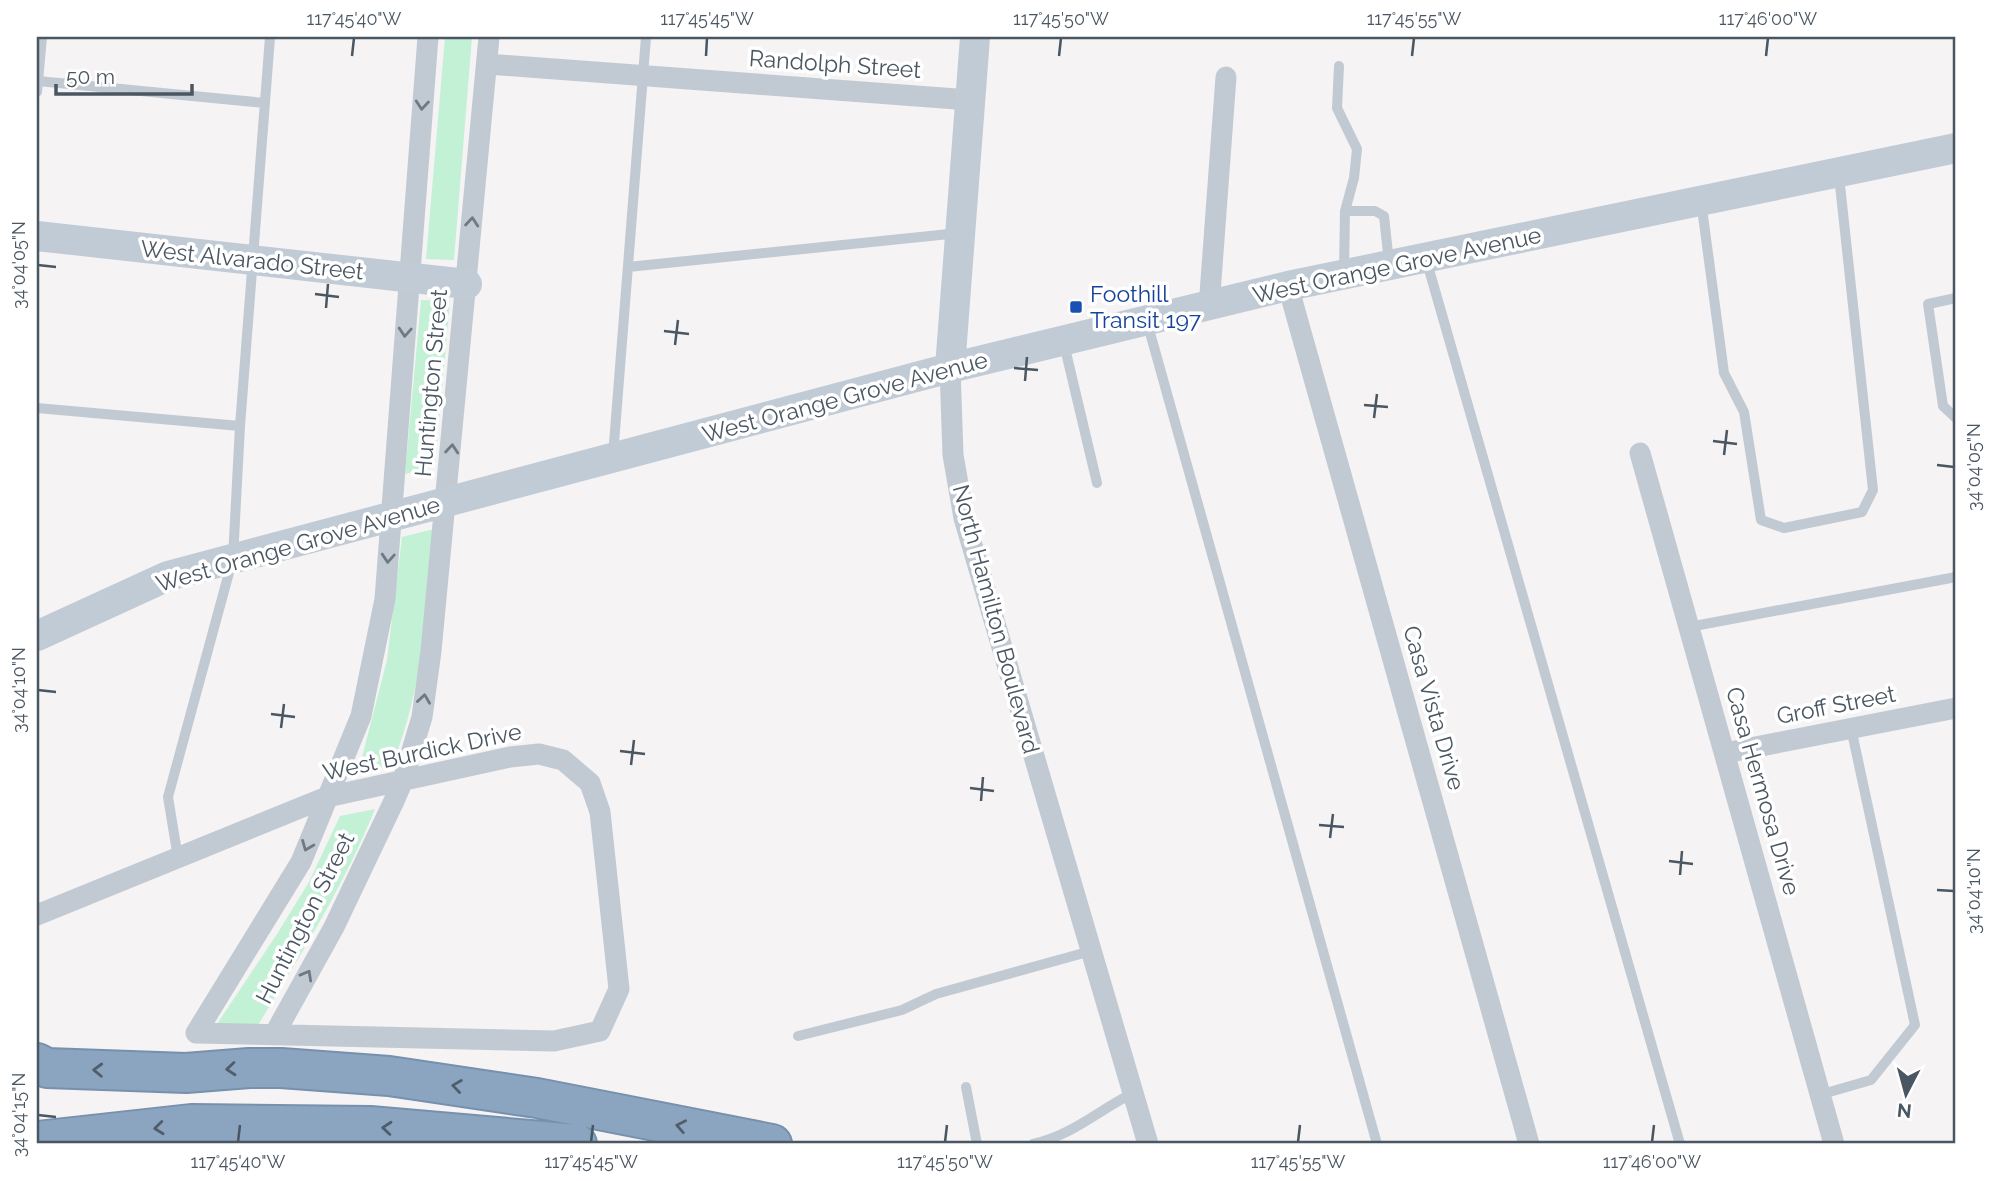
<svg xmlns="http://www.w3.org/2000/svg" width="1993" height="1181" viewBox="0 0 1993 1181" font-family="Raleway,sans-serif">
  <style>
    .green { fill: #c3f1d5 }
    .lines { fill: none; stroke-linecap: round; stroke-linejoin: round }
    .highway-casing { stroke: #7690ad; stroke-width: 42 }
    .lane { stroke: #c1cad2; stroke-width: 10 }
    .street { stroke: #c1cad2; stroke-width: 21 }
    .secondary { stroke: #c1cbd6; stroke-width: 30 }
    .highway { stroke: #8ba5c1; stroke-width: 38 }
    .oneway { stroke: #6e7983 }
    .oneway2 { stroke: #505e6b }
    .ticks { fill: none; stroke: #4a5661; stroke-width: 2.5 }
    .transit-dot { fill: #1a4fb4; stroke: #fff; stroke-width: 2.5 }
    .labels { text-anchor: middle; stroke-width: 7; stroke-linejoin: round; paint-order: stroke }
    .street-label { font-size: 23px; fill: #4a5661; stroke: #fff }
    .transit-label { font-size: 23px; fill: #164399; stroke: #fff; text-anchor: start }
    .neatline { fill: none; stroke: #4a5661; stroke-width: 2.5 }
    .ticks-label { font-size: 18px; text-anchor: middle; fill: #4a5661 }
  </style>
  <rect width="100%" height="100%" fill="#f5f3f3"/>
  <path class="green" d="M445 37H472L454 260 426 259Z
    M421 300 450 301 435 466 405 474Z
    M434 529C427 609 423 690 392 765L358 773 387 660 402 537Z
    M375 809C344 885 301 955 258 1025L217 1024 277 934 309 882 340 816Z"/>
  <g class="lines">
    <defs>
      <path id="highway" d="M37 1063 47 1068 186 1073 249 1068H281L389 1076 537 1098 772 1144
        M37 1141 191 1124 370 1126 577 1144"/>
    </defs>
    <use href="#highway" class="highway-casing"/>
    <path class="lane" d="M1339 66 1337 108 1357 149 1354 178 1345 211 1344 272
      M38 81 265 103
      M37 92 42 37
      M1701 201 1724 373 1744 412 1761 520 1784 528 1862 512 1873 490 1839 176
      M1345 211H1375L1384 216 1389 263
      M1426 259 1680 1144
      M628 267 959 233
      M1956 298 1928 304 1943 406 1956 418
      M1147 322 1377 1144
      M1064 344 1097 483
      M37 408 240 426
      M613 456 646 37
      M1689 627 1956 577
      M178 858 168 797 233 558 240 426 270 37
      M798 1036 902 1010 936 994 1091 951
      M966 1087 977 1144
      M1819 1095 1871 1080 1915 1025 1851 728
      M1033 1144C1071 1136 1099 1110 1133 1093"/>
    <path class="street" d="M487 64 970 100
      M1288 286 1529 1144
      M1209 307 1226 77
      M950 368 953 455 964 518 1148 1144
      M1640 453 1834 1144
      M1725 753 1956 708
      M37 915 327 797 510 757 539 754 563 760 590 783 600 812 619 989 600 1031 554 1041 196 1033
      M196 1033 301 862 361 716 385 599 428 37
      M274 1035 334 927 394 801 403 780 422 717 431 651 489 37"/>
    <path class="secondary" d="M37 236 467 284
      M950 368 975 37
      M37 636 168 576 950 368 1288 286 1956 148"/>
    <use href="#highway" class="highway"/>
  </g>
  <defs><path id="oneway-chevron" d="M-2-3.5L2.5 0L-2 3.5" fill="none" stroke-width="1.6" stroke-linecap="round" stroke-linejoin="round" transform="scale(1.75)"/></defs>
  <g class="oneway">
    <use href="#oneway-chevron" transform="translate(422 105) rotate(95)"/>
    <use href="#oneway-chevron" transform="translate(472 222) rotate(-85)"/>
    <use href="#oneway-chevron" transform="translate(405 332) rotate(94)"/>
    <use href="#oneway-chevron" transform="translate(452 449) rotate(-85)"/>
    <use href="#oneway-chevron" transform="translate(388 558) rotate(94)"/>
    <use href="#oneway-chevron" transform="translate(424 699) rotate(-82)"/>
    <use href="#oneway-chevron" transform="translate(307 846) rotate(112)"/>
    <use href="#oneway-chevron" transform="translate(307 975) rotate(-61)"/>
  </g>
  <g class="oneway2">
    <use href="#oneway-chevron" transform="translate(231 1069) rotate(175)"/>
    <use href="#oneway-chevron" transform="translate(98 1070) rotate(-178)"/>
    <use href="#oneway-chevron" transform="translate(457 1086) rotate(-172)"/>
    <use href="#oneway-chevron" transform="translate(681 1126) rotate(-169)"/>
    <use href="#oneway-chevron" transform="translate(159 1128) rotate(174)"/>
    <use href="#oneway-chevron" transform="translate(387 1128) rotate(-175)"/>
  </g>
  <path class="ticks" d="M352 56 354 38M706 56 707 38M1059 56 1061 38M1412 56 1414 38M1766 56 1768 38M38 265 56 267M315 294 339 297M326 308 328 284M664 331 689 334M675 345 678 320M1014 368 1038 370M1025 381 1027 357M1364 405 1388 407M1374 418 1377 394M1713 441 1737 444M1724 455 1727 430M1937 465 1954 467M38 690 56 692M271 714 295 717M281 728 284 704M620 751 645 754M631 765 634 740M970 788 994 791M981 801 983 777M1319 825 1344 827M1330 838 1333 814M1669 861 1693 864M1680 875 1682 851M1937 890 1954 891M38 1115 56 1117M238 1142 240 1125M591 1142 593 1125M945 1142 947 1125M1298 1142 1300 1125M1652 1142 1654 1125"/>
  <rect class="transit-dot" x="1069" y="300" width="14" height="14" rx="3.5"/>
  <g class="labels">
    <g class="street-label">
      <text transform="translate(835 64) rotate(4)" y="8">Randolph Street</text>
      <text transform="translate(252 260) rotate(6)" y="8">West Alvarado Street</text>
      <text transform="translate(1397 265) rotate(-12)" y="8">West Orange Grove Avenue</text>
      <text transform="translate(431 383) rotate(-85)" y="8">Huntington Street</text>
      <text transform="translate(845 397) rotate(-15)" y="8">West Orange Grove Avenue</text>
      <text transform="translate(298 544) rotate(-16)" y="8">West Orange Grove Avenue</text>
      <text transform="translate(996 619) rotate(75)" y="8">North Hamilton Boulevard</text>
      <text transform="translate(1836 705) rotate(-11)" y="8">Groff Street</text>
      <text transform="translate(1434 708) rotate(74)" y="8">Casa Vista Drive</text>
      <text transform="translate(422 752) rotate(-12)" y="8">West Burdick Drive</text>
      <text transform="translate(1763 791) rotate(74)" y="8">Casa Hermosa Drive</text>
      <text transform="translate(305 918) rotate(-63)" y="8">Huntington Street</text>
    </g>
    <g class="transit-label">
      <text x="1090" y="302">Foothill<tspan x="1090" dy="26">Transit 197</tspan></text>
    </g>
  </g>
  <rect width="1993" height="1181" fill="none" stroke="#ffffff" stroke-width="77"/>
  <g transform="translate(1906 1094) rotate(186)" stroke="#ffffff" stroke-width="5" paint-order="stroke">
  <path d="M0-5L12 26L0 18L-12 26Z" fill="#4a5661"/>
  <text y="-10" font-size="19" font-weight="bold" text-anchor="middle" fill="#4a5661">N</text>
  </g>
  <path d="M56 84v10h136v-10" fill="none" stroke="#4a5661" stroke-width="3.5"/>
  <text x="66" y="84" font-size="21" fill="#4a5661" stroke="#ffffff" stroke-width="5" paint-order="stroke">50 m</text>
  <rect x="38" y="38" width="1916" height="1104" class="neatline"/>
  <g class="ticks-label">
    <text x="354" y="25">117°45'40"W</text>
    <text x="707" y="25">117°45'45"W</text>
    <text x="1061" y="25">117°45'50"W</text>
    <text x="1414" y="25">117°45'55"W</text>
    <text x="1768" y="25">117°46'00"W</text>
    <text transform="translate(19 265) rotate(-90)" y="6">34°04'05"N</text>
    <text transform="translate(1974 467) rotate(-90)" y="6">34°04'05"N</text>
    <text transform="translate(19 690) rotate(-90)" y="6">34°04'10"N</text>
    <text transform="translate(1974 891) rotate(-90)" y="6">34°04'10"N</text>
    <text transform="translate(19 1115) rotate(-90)" y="6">34°04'15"N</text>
    <text x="238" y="1168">117°45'40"W</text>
    <text x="591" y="1168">117°45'45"W</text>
    <text x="945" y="1168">117°45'50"W</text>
    <text x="1298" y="1168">117°45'55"W</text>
    <text x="1652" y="1168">117°46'00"W</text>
  </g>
</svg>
